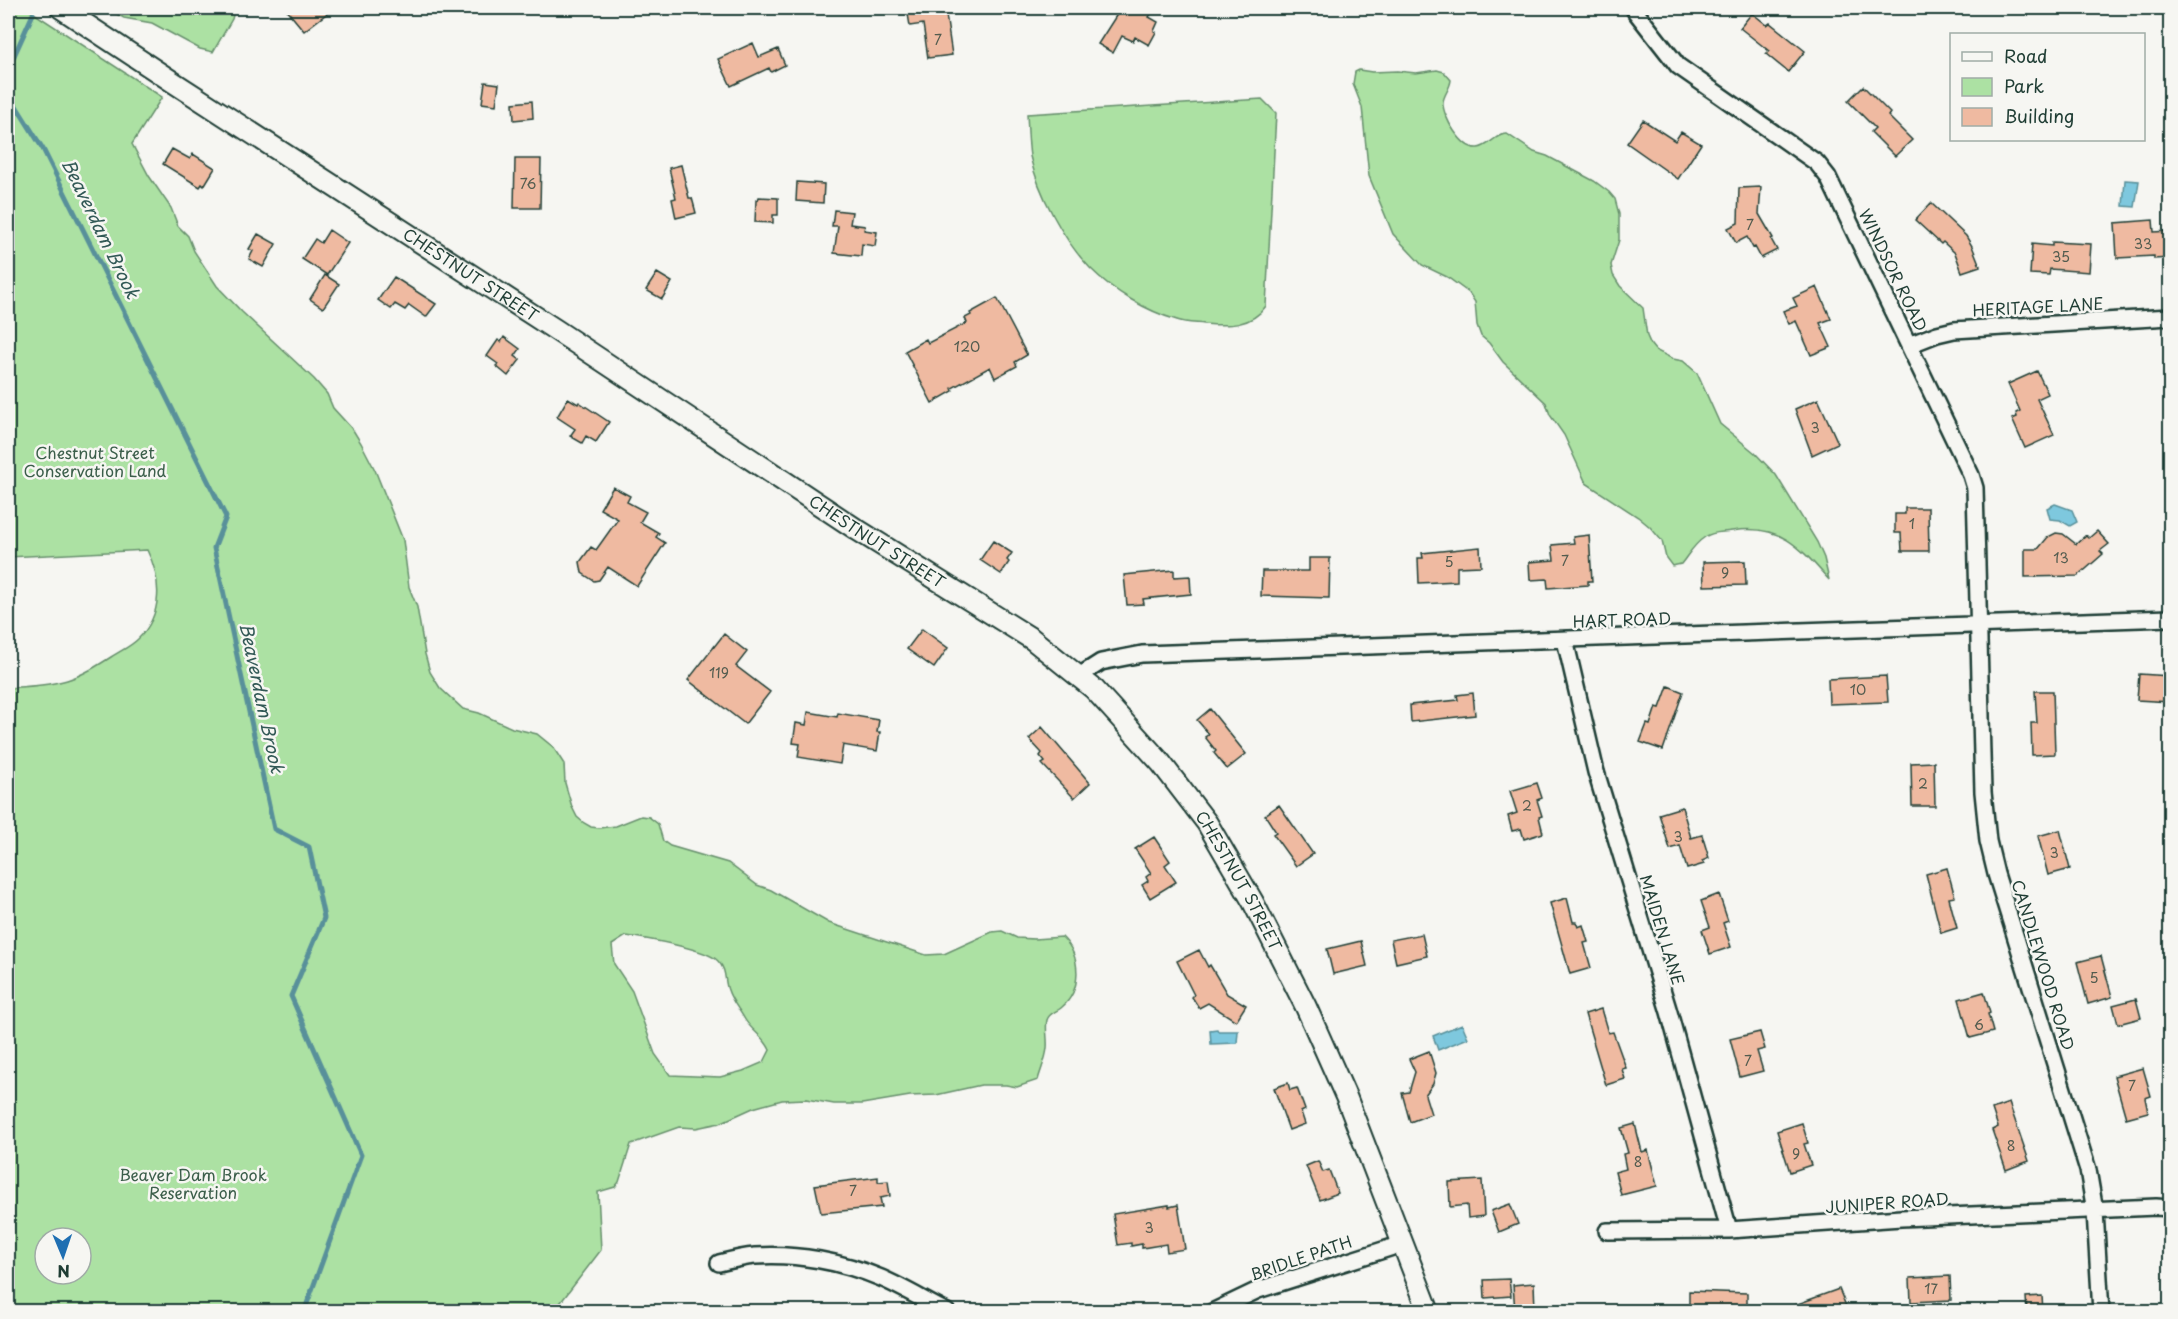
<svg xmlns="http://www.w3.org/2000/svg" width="2178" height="1319" viewBox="0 0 2178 1319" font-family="'Playpen Sans',sans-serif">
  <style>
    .green { fill: #ace1a3; stroke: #668f6c; stroke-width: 1.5; fill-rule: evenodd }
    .water { fill: #7ec8de; stroke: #58909a; stroke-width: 1.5 }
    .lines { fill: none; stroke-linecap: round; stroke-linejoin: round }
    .stream { stroke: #58909a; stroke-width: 5 }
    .building { fill: #efbaa1; stroke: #1f3d34; stroke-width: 1.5 }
    .minor-casing { stroke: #1f3d34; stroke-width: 20 }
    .tertiary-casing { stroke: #1f3d34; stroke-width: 24 }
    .minor { stroke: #f6f6f2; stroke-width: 15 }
    .tertiary { stroke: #f6f6f2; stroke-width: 20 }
    .labels { text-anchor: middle; stroke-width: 5; stroke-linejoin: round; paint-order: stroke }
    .number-label { font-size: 14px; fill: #535c4f }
    .street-label { font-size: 16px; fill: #1f3d34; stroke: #f6f6f2 }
    .park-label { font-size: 16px; fill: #3b5e4a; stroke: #f6f6f2 }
    .water-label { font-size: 18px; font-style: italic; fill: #325956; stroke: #f6f6f2 }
  </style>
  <rect width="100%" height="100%" fill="#f6f6f2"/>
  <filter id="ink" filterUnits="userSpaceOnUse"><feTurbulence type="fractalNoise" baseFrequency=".0167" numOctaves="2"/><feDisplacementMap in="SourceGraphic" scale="12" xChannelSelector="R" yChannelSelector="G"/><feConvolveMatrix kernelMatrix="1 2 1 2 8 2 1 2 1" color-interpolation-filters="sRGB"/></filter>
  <g filter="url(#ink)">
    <path class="green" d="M8 8H26L162 97 132 144 149 176 171 208 178 226 188 236 194 251 217 286 242 312 314 379 327 394 333 408 353 430 361 443 375 470 403 540 409 587 417 607 425 654 430 672 440 688 463 709 479 713 512 728 537 734 553 747 564 764 565 783 572 807 577 817 584 823 591 827 599 828 616 826 641 816 649 817 658 824 663 841 670 846 728 863 757 885 771 890 829 923 926 955 944 954 992 932 1002 931 1017 938 1034 939 1062 937C1081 955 1083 990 1061 1008 1056 1012 1049 1013 1047 1020 1045 1028 1048 1039 1047 1048 1046 1059 1041 1069 1038 1080L1017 1087 1006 1085H981L936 1095 910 1096 862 1104H834L806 1099 782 1100 753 1108 720 1123 696 1128 679 1127 631 1144 619 1182 615 1187 598 1192 601 1250 554 1311H8V688C27 686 48 686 67 680 83 675 97 666 111 657 120 651 130 647 138 639 163 615 162 580 147 550L8 557ZM626 936C643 938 708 949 718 961 727 970 724 980 728 990 731 1000 739 1009 744 1018 751 1031 764 1036 770 1050L764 1062 743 1071 720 1077 670 1075 655 1054 632 991 614 964 612 945ZM45 1238H81V1274H45Z
      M105 8H235L232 19 213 52 200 49 152 23 124 18Z
      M1359 70 1372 72 1397 71 1416 73 1437 70 1444 72 1451 80C1450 89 1444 94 1443 102 1442 116 1462 150 1478 148 1489 147 1496 133 1507 134L1534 152 1547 156 1594 181 1609 192 1615 199 1619 214V240L1611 265 1613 275 1620 286 1643 308 1647 336 1651 345 1655 350 1673 359 1683 361 1697 373 1720 424 1755 453 1776 475 1817 542 1824 558 1829 580C1800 547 1780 523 1732 531 1722 533 1714 531 1705 537 1694 544 1689 554 1681 564L1672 566 1666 558 1662 541 1650 527 1638 517 1586 483 1564 435 1550 415 1546 403 1503 362 1489 343 1481 336 1477 325 1475 302 1469 293 1447 277 1422 265 1393 234 1369 176 1362 107 1353 84 1355 72Z
      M1262 99 1276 113 1266 306C1251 327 1228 326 1204 324 1195 323 1185 323 1177 320 1146 311 1113 291 1090 268 1064 241 1038 193 1030 156 1028 142 1028 128 1027 114Z"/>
    <path class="water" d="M2125 180 2139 181 2135 207 2123 206Z
      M2055 504 2072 510 2077 522 2070 526 2060 520 2050 519 2047 508Z
      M1462 1024 1468 1038 1438 1050 1433 1036Z
      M1217 1029 1218 1031H1238L1237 1043 1211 1044 1210 1030Z"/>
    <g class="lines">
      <path class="stream" d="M8 69 33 14
        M8 93 43 149 226 517 214 548 274 829 309 847 324 918 291 996 361 1155 304 1312"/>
    </g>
    <path class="building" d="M285 8H334L304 31Z
      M907 8H945L952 55 928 58 923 24 910 26Z
      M1121 8H1155L1149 17 1158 22 1154 31 1156 32 1149 45 1135 37 1133 41 1122 36 1113 53 1098 44Z
      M1752 13 1767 25 1770 23 1805 51 1788 72 1766 54 1769 51 1740 28Z
      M753 43 759 57 778 49 785 65 771 72 769 68 731 86 718 59Z
      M485 82 499 84 496 105 482 103Z
      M1863 86 1890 113 1888 116 1912 140 1895 156 1871 132 1875 128 1848 101Z
      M532 101 533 118 514 120 513 103Z
      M1643 120 1675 141 1681 132 1701 144 1678 179 1627 143Z
      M172 149 190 159 193 154 215 168 204 186 202 184 200 187 163 164Z
      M515 159H541L540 208H514Z
      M681 165 689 198H692L696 213 676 218 672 199 676 198 669 168Z
      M797 182 824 184 823 203 796 201Z
      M1761 187 1759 214 1773 238 1771 239 1777 250 1761 258 1755 247 1753 248 1747 237 1736 243 1728 228 1738 223 1739 188Z
      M759 197 778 198V215H773V223L755 222 756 200H758Z
      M1931 203 1966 236 1972 246 1980 266 1962 272 1955 253 1943 242 1941 244 1915 220Z
      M834 210 852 212 850 224 865 226 864 230 877 232 875 246 862 244 861 256 834 253 838 226H832Z
      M2153 220 2154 232 2170 231V258L2154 259V256L2117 258 2115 223Z
      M329 230 348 243 327 275 302 259 315 239 321 243Z
      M258 234 276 244 263 267 249 259 253 251 249 249Z
      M2052 242 2091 244 2089 272 2050 269 2049 275 2030 274 2032 244 2052 246Z
      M657 273 672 282 662 299 646 290Z
      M325 275 339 284 323 308 310 299Z
      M394 277 436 304 426 317 409 305 405 310 395 304 391 309 378 300Z
      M1817 287 1831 319 1820 323 1831 347 1811 355 1796 321 1789 324 1783 311 1797 306 1793 298Z
      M997 298 1027 355 1015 362 1017 366 995 378 990 367 952 388 953 391 932 403 905 351 926 339 928 343 967 323 965 318 971 315 970 313Z
      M504 337 520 349 515 356 520 360 508 376 496 366 498 364 487 356 498 340 501 342Z
      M2037 371 2048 394 2037 399 2054 435 2025 448 2012 419 2017 417 2016 413 2020 411 2008 384Z
      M568 398 578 404 579 402 609 422 596 442 586 436 582 443 570 436 575 429 557 417Z
      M1818 399 1838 443 1812 455 1795 409Z
      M613 487 630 496 627 502 646 512 640 522 659 533 656 537 665 543 637 586 608 567 599 580 594 581 582 573 580 562 591 547 596 550 618 519 600 509Z
      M1905 508H1928L1929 551H1902L1901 533H1895V514H1905Z
      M2097 531 2109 544 2100 551 2103 554 2078 576 2025 577V549H2038L2048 537 2056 533 2063 534 2076 544 2086 535 2089 538Z
      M1589 535 1592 581H1588V585L1548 588 1547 579 1530 580 1529 562 1554 560 1552 545 1574 543 1573 537Z
      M993 541 1012 553 1007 560 1009 562 1001 574 980 560Z
      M1480 547 1481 566 1457 567V581L1419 583 1418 558H1423L1422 553Z
      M1309 558H1330L1329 598 1261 596 1262 571H1309Z
      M1745 561 1746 585 1704 586 1703 562Z
      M1174 570V577L1190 576 1191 594 1143 599 1144 604 1127 605 1124 575Z
      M922 629 948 648 934 668 907 649Z
      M724 634 747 652 736 666 770 692 745 724 688 680Z
      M2139 674 2170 676V702L2137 700Z
      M1886 676 1888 702 1829 704 1828 679Z
      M1668 686 1683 692 1663 750 1640 742 1647 724 1650 725 1656 707 1660 708Z
      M2035 691H2053L2055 754 2032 755 2031 723H2037Z
      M1473 693 1475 715 1411 722 1410 705 1458 700 1457 695Z
      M1210 709 1246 754 1227 769 1214 753 1216 751 1205 737 1209 734 1197 720Z
      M808 712 837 717 838 713 879 720 877 732H880L877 751 843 745 840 764 798 757 800 744 793 743 796 723 806 725Z
      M1042 727 1090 783 1074 798 1042 764 1045 762 1040 756 1042 753 1029 739Z
      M1934 762 1935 806H1912L1911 763Z
      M1537 783 1542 798 1537 800 1542 816 1539 817 1543 833 1524 839 1521 829 1512 831 1508 816 1517 813 1510 791Z
      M1279 805 1313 854 1296 866 1273 834 1276 832 1265 815Z
      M1682 807 1691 838 1702 835 1709 858 1702 861 1704 864 1687 869 1680 846 1670 849 1659 814Z
      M2060 830 2070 869 2048 875 2038 836Z
      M1154 837 1170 861 1165 865 1176 882 1150 898 1142 885 1148 881 1146 877 1151 873 1135 849Z
      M1947 868 1955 897 1949 898 1957 928 1941 933 1926 874Z
      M1719 894 1728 921 1723 923 1731 947 1710 954 1702 930 1710 927 1701 901Z
      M1567 898 1573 922H1576L1578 927 1583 925 1588 942 1584 943 1591 968 1570 974 1550 903Z
      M1422 934 1427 956 1396 963 1391 940Z
      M1361 941 1367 966 1333 974 1327 949Z
      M1199 950 1208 967 1210 965 1227 994 1246 1005 1236 1021 1208 1003 1199 1008 1192 997 1194 995 1177 961Z
      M2101 956 2112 997 2088 1004 2077 962Z
      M1984 992 1990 1013 1988 1014 1993 1032 1970 1038 1959 999Z
      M2136 999 2141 1018 2118 1024 2113 1005Z
      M1601 1009 1608 1033 1613 1032 1626 1068 1622 1069 1625 1079 1606 1085 1585 1014Z
      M1760 1032 1765 1049 1757 1051 1763 1071 1740 1077 1730 1039Z
      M1429 1051 1436 1073 1433 1084 1425 1095 1431 1114 1410 1122 1402 1093 1409 1092 1415 1072 1409 1059Z
      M2143 1068 2151 1096 2145 1098 2148 1112 2126 1118 2114 1076Z
      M1288 1083 1290 1090 1297 1088 1305 1110 1301 1112 1305 1124 1289 1130 1274 1088Z
      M2009 1103 2029 1161 2006 1170 1992 1130 1998 1127 1992 1109Z
      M1802 1123 1808 1143 1804 1144 1811 1165 1790 1172 1777 1131Z
      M1635 1124 1642 1152 1648 1150 1657 1186 1621 1195 1615 1172 1626 1169 1623 1154 1628 1153 1621 1128Z
      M1318 1161 1323 1172 1329 1170 1338 1193 1320 1200 1306 1166Z
      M878 1177V1182L888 1181 890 1196 880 1198 882 1207 821 1213 815 1185Z
      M1482 1180 1484 1216 1468 1218 1467 1205 1450 1207 1449 1182Z
      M1510 1204 1518 1224 1499 1232 1491 1211Z
      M1169 1205V1207L1178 1205 1185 1249 1167 1252 1166 1244 1142 1248V1244L1131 1246V1243L1118 1245 1113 1214Z
      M1950 1276 1951 1300 1911 1302 1910 1278Z
      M1509 1279 1511 1296 1485 1298 1484 1280Z
      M1534 1283 1535 1311H1515L1513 1285Z
      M1839 1289 1848 1311H1782L1781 1310Z
      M1689 1291 1747 1293V1310L1689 1311Z
      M2042 1296 2043 1311H2027L2026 1297Z"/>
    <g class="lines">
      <defs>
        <path id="minor" d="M1635 11 1678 66 1817 163 1828 177 1971 475 1975 488 1983 792 1988 841 1996 874 2088 1170 2095 1211 2101 1312
          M1909 345 1937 334 1954 330 2170 317
          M1565 640 1596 772 1669 1012 1729 1230
          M1079 676 1101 662 1142 654 2170 618
          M1607 1231 1729 1230 1901 1218 2156 1207 2170 1208
          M719 1263C731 1260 743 1257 755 1256 797 1253 843 1262 881 1278 904 1288 925 1301 947 1312
          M1212 1312 1258 1290 1402 1244"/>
        <g id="tertiary">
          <path id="s1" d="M61 8 173 82 556 330 856 529 1032 639 1094 689 1161 763 1207 823 1253 902 1306 1007 1347 1099 1429 1312"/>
        </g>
      </defs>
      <use href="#minor" class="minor-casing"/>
      <use href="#tertiary" class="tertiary-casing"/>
      <use href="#minor" class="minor"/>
      <use href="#tertiary" class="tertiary"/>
    </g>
  </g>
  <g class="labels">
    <g class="number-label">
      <text x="938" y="45">7</text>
      <text x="528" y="189">76</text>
      <text x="1750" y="230">7</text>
      <text x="2143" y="249">33</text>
      <text x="2061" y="262">35</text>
      <text x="967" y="352">120</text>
      <text x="1815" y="433">3</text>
      <text x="1912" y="529">1</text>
      <text x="2061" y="563">13</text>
      <text x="1565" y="566">7</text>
      <text x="1449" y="567">5</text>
      <text x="1725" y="578">9</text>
      <text x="719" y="678">119</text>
      <text x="1858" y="695">10</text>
      <text x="1923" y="789">2</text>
      <text x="1527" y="811">2</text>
      <text x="1678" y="842">3</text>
      <text x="2054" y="858">3</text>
      <text x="2094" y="983">5</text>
      <text x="1979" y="1030">6</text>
      <text x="1748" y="1066">7</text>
      <text x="2132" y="1091">7</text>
      <text x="2011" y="1151">8</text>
      <text x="1796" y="1159">9</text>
      <text x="1638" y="1167">8</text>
      <text x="853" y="1196">7</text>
      <text x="1149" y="1233">3</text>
      <text x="1931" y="1294">17</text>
    </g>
    <g class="street-label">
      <text transform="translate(1893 270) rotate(64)" y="6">WINDSOR ROAD</text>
      <text dy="6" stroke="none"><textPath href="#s1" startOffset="489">CHESTNUT STREET</textPath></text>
      <text transform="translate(2038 307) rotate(-3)" y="6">HERITAGE LANE</text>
      <text dy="6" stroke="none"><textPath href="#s1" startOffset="975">CHESTNUT STREET</textPath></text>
      <text transform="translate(1622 620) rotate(-2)" y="6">HART ROAD</text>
      <text dy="6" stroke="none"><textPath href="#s1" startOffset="1479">CHESTNUT STREET</textPath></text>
      <text transform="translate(1662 930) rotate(73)" y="6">MAIDEN LANE</text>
      <text transform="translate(2043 965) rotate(73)" y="6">CANDLEWOOD ROAD</text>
      <text transform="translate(1887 1203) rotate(-4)" y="6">JUNIPER ROAD</text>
      <text transform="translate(1301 1258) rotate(-19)" y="6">BRIDLE PATH</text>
    </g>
    <g class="park-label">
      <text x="95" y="459">Chestnut Street<tspan x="95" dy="18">Conservation Land</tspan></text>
      <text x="193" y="1181">Beaver Dam Brook<tspan x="193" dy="18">Reservation</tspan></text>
    </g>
    <g class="water-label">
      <text transform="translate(100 229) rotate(64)" y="6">Beaverdam Brook</text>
      <text transform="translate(261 698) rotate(78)" y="6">Beaverdam Brook</text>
    </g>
  </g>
  <rect width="2178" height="1319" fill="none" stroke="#f6f6f2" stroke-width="30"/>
  <rect x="15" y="15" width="2148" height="1289" fill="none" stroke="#1f3d34" stroke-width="2" filter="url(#ink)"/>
  <rect x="1950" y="33" width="195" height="108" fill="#f6f6f2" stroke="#a0aca6" stroke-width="1.5"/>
  <rect x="1962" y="52" width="30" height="9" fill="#f6f6f2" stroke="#a0aca6" stroke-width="1.5"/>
  <text x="2004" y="63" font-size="18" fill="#1f3d34">Road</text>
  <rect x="1962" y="78" width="30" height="18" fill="#ace1a3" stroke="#a0aca6" stroke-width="1.5"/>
  <text x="2004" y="93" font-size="18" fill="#1f3d34">Park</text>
  <rect x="1962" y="108" width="30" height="18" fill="#efbaa1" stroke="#a0aca6" stroke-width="1.5"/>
  <text x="2004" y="123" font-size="18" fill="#1f3d34">Building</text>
  <g transform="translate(63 1256) rotate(178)"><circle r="28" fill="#f6f6f2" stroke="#a0aca6" stroke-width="1.5"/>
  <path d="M0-4.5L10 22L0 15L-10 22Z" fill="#1f6fb2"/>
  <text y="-9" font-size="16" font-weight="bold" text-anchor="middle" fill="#1f3d34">N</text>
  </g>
</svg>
